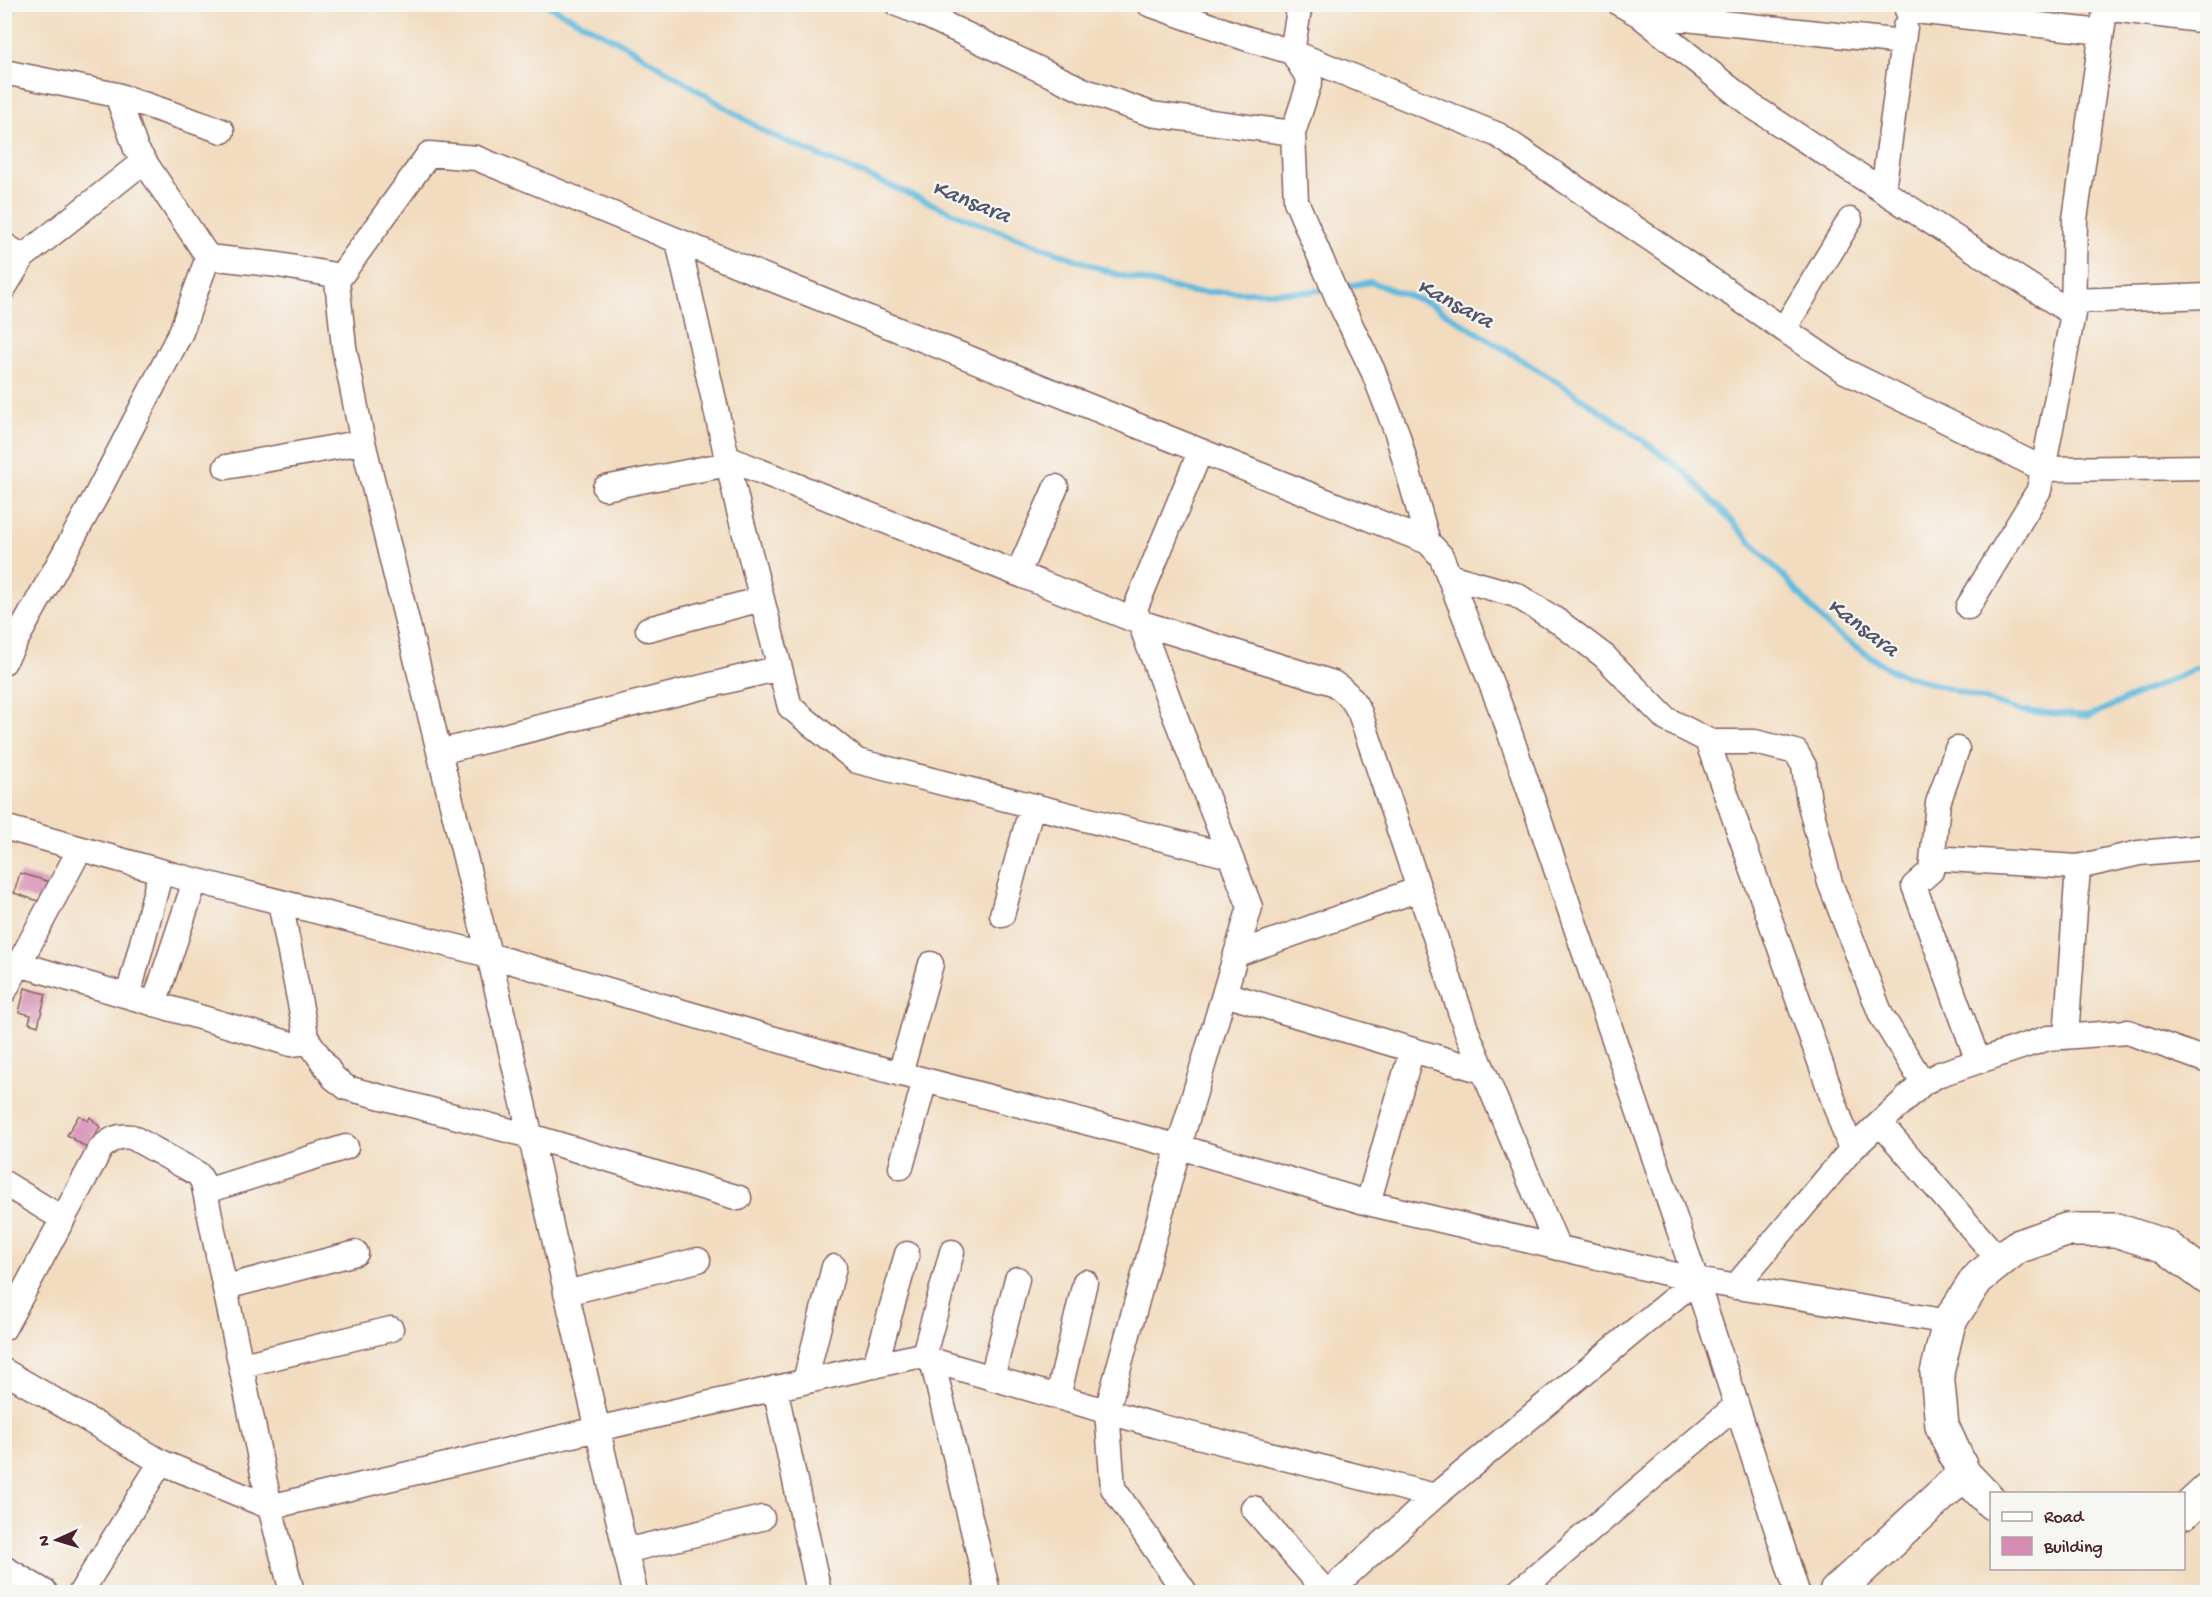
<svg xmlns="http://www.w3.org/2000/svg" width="2212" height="1597" viewBox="0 0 2212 1597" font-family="'Gochi Hand',sans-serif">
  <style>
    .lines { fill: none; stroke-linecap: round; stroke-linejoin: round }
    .stream { stroke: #61bade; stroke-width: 6 }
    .building { fill: #d68bb2 }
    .minor-casing { stroke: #85615f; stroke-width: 27 }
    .primary-casing { stroke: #85615f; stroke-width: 36 }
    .minor { stroke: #fff; stroke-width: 24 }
    .primary { stroke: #fff; stroke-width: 33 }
    .labels { text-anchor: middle; stroke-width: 4.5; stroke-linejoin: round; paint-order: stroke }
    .water-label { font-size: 24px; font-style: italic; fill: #52556a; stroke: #f6f6f2 }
  </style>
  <rect width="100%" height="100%" fill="#f6f6f2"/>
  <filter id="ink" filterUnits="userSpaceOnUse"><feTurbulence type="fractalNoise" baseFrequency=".0167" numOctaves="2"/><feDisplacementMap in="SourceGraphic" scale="12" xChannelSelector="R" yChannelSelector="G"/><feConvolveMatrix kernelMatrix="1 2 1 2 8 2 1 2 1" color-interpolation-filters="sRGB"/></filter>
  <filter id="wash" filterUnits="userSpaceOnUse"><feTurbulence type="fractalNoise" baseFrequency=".008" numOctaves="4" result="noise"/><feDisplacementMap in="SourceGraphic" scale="24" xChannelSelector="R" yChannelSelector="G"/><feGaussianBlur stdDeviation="1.35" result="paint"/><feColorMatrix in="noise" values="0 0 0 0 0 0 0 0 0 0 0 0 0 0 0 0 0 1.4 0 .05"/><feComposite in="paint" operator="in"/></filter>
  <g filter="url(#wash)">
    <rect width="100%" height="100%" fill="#f2dcbf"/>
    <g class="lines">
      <path class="stream" d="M545 4 625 45 767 133 970 220 1115 274 1191 292H1307L1329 289
        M1339 287 1371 282 1431 304 1559 383 1620 424 1684 471 1785 578 1831 630 1892 671 2021 711 2089 716 2208 663"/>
    </g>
    <g id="blocks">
      <path class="building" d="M20 873 50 882 44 903 14 893Z
        M25 988 46 994 38 1026 29 1023 31 1015 19 1012Z
        M79 1115 88 1121 90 1117 100 1127 87 1148 67 1135Z"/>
    </g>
  </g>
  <g filter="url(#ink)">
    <use href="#blocks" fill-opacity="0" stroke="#85615f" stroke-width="1.5"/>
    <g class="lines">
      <defs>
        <path id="minor" d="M897 4 923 14 1083 90 1151 114 1293 133
          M1149 4 1245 38 1292 52 1300 4
          M1620 4 1638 14 1903 42
          M2105 8 2208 21
          M1907 10 2102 32
          M1638 14 1752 106 2073 314
          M1292 52 1498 135 1845 371 2043 469 2208 467
          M1292 52 1310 81 1293 133 1296 201 1339 301 1373 371 1397 433 1428 542
          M4 72 117 95 136 149 208 257 181 332 96 496 4 662
          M117 95 222 131
          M1883 191 1905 27
          M678 241 739 511 790 707 857 761 1230 856
          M4 245 23 257 4 288
          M23 257 144 161
          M208 257 279 265 340 276
          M2073 301 2208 296
          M1784 329 1850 220
          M727 458 1139 622 1333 683C1346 691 1353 699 1360 713L1467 1032 1558 1248
          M226 467 363 442
          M605 488 728 464
          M1018 573 1056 487
          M1449 576 1516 595 1559 622 1604 656 1666 719 1707 740 1713 742H1755L1796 752 1804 766 1809 801 1830 883 1881 1015 1923 1083 1940 1074 2048 1038 2128 1032 2208 1061
          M1968 607 2039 490 2073 314 2075 219 2106 4
          M648 629 762 599
          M1707 740 1851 1150
          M1957 749 1938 803 1931 871 1914 886 1978 1061
          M439 752 780 668
          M4 827 174 875 489 955 829 1055 1173 1145 1368 1203 1696 1280 1949 1322
          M1933 858 2078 867
          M1002 915 1032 806
          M1237 954 1419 889
          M19 964 291 1044 300 1043 305 1036V1029L280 902
          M4 992 80 849
          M1225 994 1483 1071
          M128 996 161 871
          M154 1004 195 881
          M305 1036 334 1078 347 1088 530 1136 739 1198
          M2066 1037 2078 867 2139 853 2208 847
          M900 1074 931 964
          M1880 1123 2000 1261
          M901 1167 925 1080
          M4 1183 63 1219
          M206 1191 346 1147
          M1368 1203 1412 1050
          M226 1287 356 1253
          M1735 1287 1851 1150 1923 1083
          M566 1293 698 1260
          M4 1328 101 1148C111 1139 118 1135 132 1137L198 1174 203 1182 270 1507 597 1429 917 1356 1154 1425 1435 1496 1696 1280
          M923 1358 952 1252
          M932 1360 988 1592
          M242 1365 391 1329
          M875 1366 907 1254
          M4 1371 161 1462
          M992 1378 1017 1279
          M805 1381 834 1267
          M775 1388 819 1592
          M1058 1397 1085 1282
          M1253 1508 1326 1592
          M625 1551 762 1518
          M4 1568 45 1592
          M81 1592 161 1462 270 1507 292 1592
          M635 1592 489 955 362 438 344 347 337 281 429 154 476 158 774 280 1428 542 1441 556 1505 719 1699 1289 1797 1592
          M1185 1592 1113 1488 1107 1411 1179 1146 1250 907 1170 703 1135 609 1200 452
          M1328 1592 1435 1496
          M1518 1592 1736 1406"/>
        <path id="primary" d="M1992 1503 1964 1474 1942 1426 1937 1373 1949 1322 1977 1279 2017 1247 2066 1230H2116L2165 1246 2208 1278
          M2184 1512 2208 1490
          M1836 1592 1964 1474"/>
      </defs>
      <use href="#minor" class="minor-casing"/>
      <use href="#primary" class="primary-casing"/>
      <use href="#minor" class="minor"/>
      <use href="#primary" class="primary"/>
    </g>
  </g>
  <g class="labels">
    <g class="water-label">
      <text transform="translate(972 200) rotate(22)" y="8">Kansara</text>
      <text transform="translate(1456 302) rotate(28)" y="8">Kansara</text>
      <text transform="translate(1864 626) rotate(37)" y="8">Kansara</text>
    </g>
  </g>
  <rect width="2212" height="1597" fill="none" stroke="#f6f6f2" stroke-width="24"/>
  <rect x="1990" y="1492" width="195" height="78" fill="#f6f6f2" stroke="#b1a0a2" stroke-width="1.5"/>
  <rect x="2002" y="1512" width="30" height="9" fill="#ffffff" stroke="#b1a0a2" stroke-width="1.5"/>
  <text x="2044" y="1522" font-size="18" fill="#4a1f2b">Road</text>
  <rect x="2002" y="1537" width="30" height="18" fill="#d68bb2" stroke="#b1a0a2" stroke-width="1.5"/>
  <text x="2044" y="1552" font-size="18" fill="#4a1f2b">Building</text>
  <g transform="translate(57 1540) rotate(266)" stroke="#f6f6f2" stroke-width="4.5" paint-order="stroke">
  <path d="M0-4.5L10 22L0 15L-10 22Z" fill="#4a1f2b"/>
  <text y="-9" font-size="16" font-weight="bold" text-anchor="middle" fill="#4a1f2b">N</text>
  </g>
</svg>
